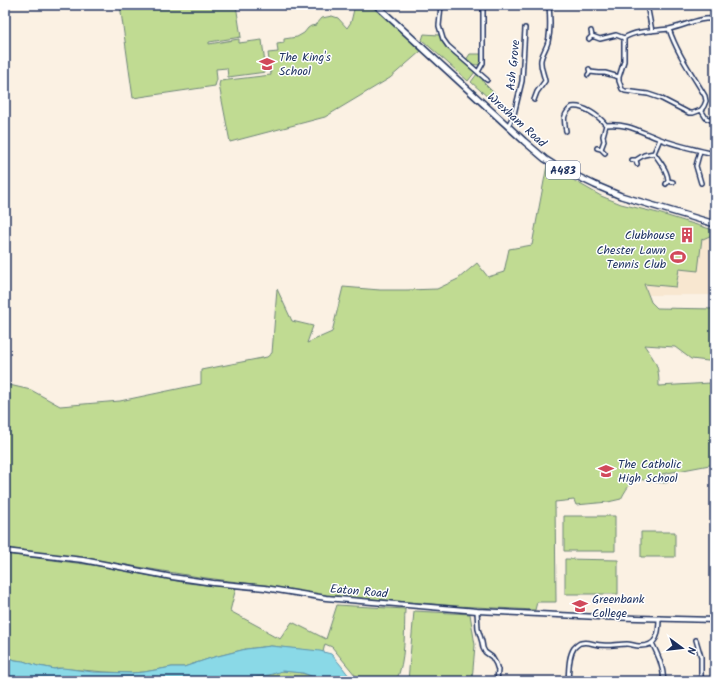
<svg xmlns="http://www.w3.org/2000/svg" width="720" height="686" viewBox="0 0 720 686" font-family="Kalam,sans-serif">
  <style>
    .built { fill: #f8e7d0 }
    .green { fill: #c0db92; stroke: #6e8578 }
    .water { fill: #8ad9e7; stroke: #5e95b0 }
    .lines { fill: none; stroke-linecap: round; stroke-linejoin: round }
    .minor-casing { stroke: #1b2f5e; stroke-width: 6 }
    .tertiary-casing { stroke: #1b2f5e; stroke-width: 7 }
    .trunk-casing { stroke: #1b2f5e; stroke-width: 8 }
    .minor { stroke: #fff; stroke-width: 3 }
    .tertiary { stroke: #fff; stroke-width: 4 }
    .trunk { stroke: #fff; stroke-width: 5 }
    .labels { text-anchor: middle; stroke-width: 3; stroke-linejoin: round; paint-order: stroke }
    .shield { fill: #fff; stroke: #5f6d8e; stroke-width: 1 }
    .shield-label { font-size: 11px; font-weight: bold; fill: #1b2f5e }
    .poi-label { font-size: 12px; fill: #1b2f5e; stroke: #fff; text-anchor: start }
    .street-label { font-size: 12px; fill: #1b2f5e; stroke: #fff }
  </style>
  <rect width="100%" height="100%" fill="#fbf1e3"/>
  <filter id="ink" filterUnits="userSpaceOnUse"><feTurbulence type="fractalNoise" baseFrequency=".025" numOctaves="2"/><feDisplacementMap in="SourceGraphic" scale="8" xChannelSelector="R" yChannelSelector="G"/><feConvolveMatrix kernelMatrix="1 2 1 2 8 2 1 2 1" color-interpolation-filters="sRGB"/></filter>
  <g filter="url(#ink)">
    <path class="built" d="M710 229 715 230V295H649L644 284 677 287 679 269 702 237 712 233Z"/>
    <path class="green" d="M120 5H236L241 37 209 42V44L239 39V43L262 40 266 72 228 77 227 68 216 69 217 79 215 86 133 98Z
      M355 5H372L421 51 390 78 325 117 230 142 219 85 220 81 271 75 268 53 278 52 277 44 284 43V39L297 37 304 33 308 28 311 26 316 25 322 18 332 16 338 18 347 28 351 22Z
      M424 34 439 35 447 47 475 72 468 81 422 40Z
      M470 54H481C482 69 475 66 466 60Z
      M477 74 483 79V81L484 83 496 95 491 100 471 82Z
      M547 165 601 196 621 204 658 213 710 229 712 233V235L703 239 702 238 698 271 679 269 676 287 644 284 651 302 657 308 715 309V360L708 361 691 359 675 347 644 345C656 362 659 365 659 386L711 383 715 382V464L662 474 663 476 669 475V481L667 483C642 483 636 469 621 499L608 502 576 505 574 500 555 502 556 602H537L535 610 457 606 312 594 260 585 199 577 96 560 5 548V384L31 390 60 406 120 401 201 384V370L267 357 272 353 277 289 292 321 313 326 307 343 332 332 343 287 380 290H407L437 289 458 279 477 263 488 277 504 272 509 249 532 245Z
      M564 516H615V551H564Z
      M641 532H675V557H641Z
      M5 554 100 566 187 583 236 588 230 611 267 631 266 632 275 637 276 636 280 639 292 622 326 639 337 605 405 609C404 631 406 661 396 681H360L332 647 325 644 323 652 271 646 246 649 214 657 184 667H172L144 672 131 673 105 672 58 668 54 669 45 667 38 666 23 661 15 660 8 657H5Z
      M565 559 618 560V594H565Z
      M414 611 470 614 475 645 472 681H408Z
      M282 671C295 672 308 672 319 681H237L238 679 269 675Z"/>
    <path class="water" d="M271 646 320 651 331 654 339 663 353 681H319L314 677 303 673 282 671 269 675 228 681H5V657H8L15 660 23 661 38 666 45 667 54 669 63 668 93 672 131 673 144 672 172 667H184L214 657 246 649Z"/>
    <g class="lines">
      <defs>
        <path id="minor" d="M441 5 439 26 443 39 448 46 487 80
          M647 5 652 31
          M715 20 714 28 715 36
          M592 36 600 39 616 35 624 38C637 30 654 31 669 29 685 26 699 17 715 19
          M624 38V61L619 77V81L622 89 625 91 648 94 660 98 689 113H693L701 110 704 106 706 101 705 96C692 74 677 53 669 29
          M589 39 592 36 591 31
          M478 72 483 63V5
          M590 72 599 73H605L619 77
          M588 75 590 72 589 69
          M534 100 537 92 545 81C544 74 540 68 541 60 542 54 546 49 548 42 551 30 550 18 549 5
          M701 110 706 118 711 120
          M508 126 514 114 522 81 525 28
          M566 131C564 120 562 115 572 107 583 105 599 116 606 125 629 123 640 132 660 139 678 146 697 150 715 154
          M660 139 654 153C660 162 668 171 668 181
          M597 148 601 149 605 153
          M601 149 604 141 603 136 606 125
          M700 151 696 166 701 183
          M632 160H636L637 164
          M636 160 644 155 654 153
          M666 184 668 181 673 182
          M477 611 478 629 482 642 483 648 485 652 492 657 496 664 498 670 497 681
          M696 640 701 657V681
          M652 643C659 657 663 666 664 681
          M568 679 582 681
          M568 681C569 671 568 657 574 648 576 646 579 643 581 643 585 642 590 643 594 644 605 647 616 644 627 644 631 644 635 646 639 646 658 647 659 633 659 618"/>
        <path id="tertiary" d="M5 551 83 560 172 577 213 583 265 588 326 598 477 611 599 617 715 620"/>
        <path id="trunk" d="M376 5 524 141 545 159 556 166 595 185 621 196 715 224"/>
      </defs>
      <use href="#minor" class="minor-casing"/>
      <use href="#tertiary" class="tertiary-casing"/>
      <use href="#trunk" class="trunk-casing"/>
      <use href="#minor" class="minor"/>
      <use href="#tertiary" class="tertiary"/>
      <use href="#trunk" class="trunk"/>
    </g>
  </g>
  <defs>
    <symbol id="school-bare" viewBox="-9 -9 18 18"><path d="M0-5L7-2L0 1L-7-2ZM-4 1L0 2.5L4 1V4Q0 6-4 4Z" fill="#d1495b" stroke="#fff" stroke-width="2.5" paint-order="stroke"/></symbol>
    <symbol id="building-bare" viewBox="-9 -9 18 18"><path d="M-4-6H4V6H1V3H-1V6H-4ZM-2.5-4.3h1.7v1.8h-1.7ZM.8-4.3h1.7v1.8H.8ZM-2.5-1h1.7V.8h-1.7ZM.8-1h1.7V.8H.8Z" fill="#d1495b" stroke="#fff" stroke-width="2.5" paint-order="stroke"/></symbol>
    <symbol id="stadium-bare" viewBox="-9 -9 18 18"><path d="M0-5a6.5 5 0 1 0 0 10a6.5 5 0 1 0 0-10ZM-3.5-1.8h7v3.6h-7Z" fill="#d1495b" stroke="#fff" stroke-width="2.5" paint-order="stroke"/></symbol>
    <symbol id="university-bare" viewBox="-9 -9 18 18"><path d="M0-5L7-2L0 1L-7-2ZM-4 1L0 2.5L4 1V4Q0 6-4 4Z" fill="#d1495b" stroke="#fff" stroke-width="2.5" paint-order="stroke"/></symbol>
  </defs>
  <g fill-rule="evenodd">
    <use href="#school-bare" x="256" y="53" width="22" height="22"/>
    <use href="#building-bare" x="676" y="224" width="22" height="22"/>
    <use href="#stadium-bare" x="667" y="246" width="22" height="22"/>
    <use href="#school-bare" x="595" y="460" width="22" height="22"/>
    <use href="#university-bare" x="569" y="595" width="22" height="22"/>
  </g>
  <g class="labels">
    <rect class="shield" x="546" y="161" width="34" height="18" rx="3"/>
    <g class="shield-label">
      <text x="563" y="174">A483</text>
    </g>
    <g class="poi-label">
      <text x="279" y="61">The King's<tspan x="279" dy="14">School</tspan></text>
      <text x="675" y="239" text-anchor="end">Clubhouse</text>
      <text x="666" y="254" text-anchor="end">Chester Lawn<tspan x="666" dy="14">Tennis Club</tspan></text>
      <text x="618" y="468">The Catholic<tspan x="618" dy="14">High School</tspan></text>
      <text x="592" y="603">Greenbank<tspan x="592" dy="14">College</tspan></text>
    </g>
    <g class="street-label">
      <text transform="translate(513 65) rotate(-84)" y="4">Ash Grove</text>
      <text transform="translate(517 120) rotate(42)" y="4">Wrexham Road</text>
      <text transform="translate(359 591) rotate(5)" y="4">Eaton Road</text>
    </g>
  </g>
  <rect width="720" height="686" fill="none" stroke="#fff" stroke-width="20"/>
  <rect x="10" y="10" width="700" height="666" fill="none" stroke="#1b2f5e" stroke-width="1.5" filter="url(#ink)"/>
  <g transform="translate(682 648) rotate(105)" stroke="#ffffff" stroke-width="3" paint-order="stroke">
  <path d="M0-3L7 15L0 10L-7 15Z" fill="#1b2f5e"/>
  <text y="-6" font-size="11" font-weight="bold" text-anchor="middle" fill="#1b2f5e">N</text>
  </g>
</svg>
